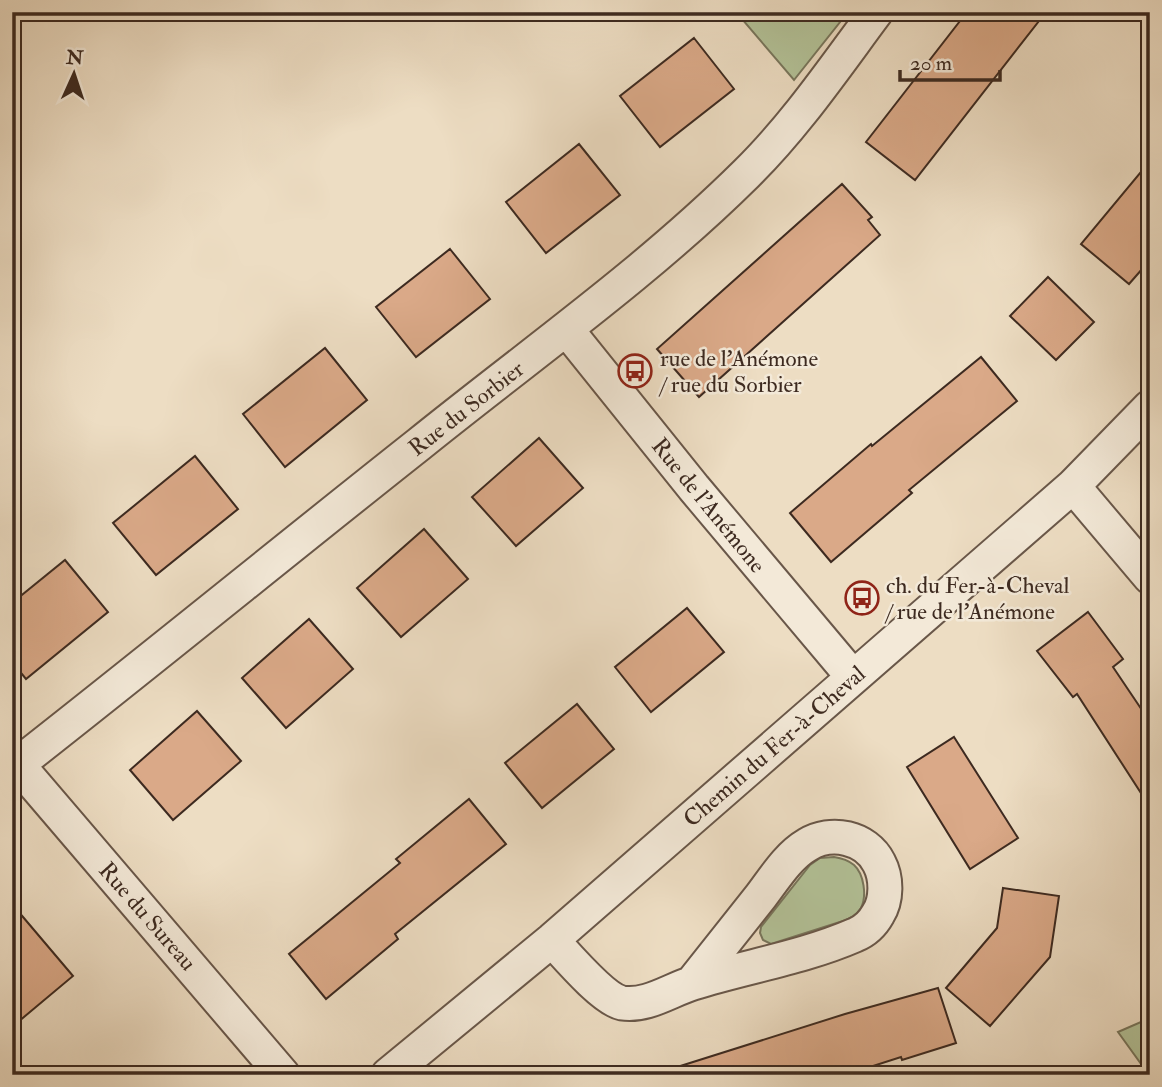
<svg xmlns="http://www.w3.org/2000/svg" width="1162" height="1087" viewBox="0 0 1162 1087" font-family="'IM FELL Double Pica',serif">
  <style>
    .green { fill: #b3c298; stroke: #78765c; stroke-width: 2 }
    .building { fill: #daa988; stroke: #3d2a20; stroke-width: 2 }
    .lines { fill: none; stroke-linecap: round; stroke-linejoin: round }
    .minor-casing { stroke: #695749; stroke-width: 37 }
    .minor { stroke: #f3e9d8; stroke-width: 33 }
    .labels { text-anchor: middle; stroke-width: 5; stroke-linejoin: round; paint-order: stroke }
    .poi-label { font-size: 23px; fill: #3d2a20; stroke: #f3e9d8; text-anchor: start }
    .street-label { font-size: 23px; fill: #3d2a20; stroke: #f3e9d8 }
  </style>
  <rect width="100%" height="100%" fill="#edddc3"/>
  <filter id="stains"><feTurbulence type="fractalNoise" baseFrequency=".00286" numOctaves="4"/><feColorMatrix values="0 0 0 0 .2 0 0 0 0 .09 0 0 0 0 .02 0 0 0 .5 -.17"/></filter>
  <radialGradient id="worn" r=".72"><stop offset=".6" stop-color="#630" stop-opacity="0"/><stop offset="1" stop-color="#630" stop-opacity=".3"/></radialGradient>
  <path class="green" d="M736 12H848L794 80Z
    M834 857C841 858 848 860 854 865 864 874 867 896 861 908 857 915 850 918 843 921L771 944 763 940 760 933 761 927 810 865 820 858Z
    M1150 1018V1075H1149L1118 1032Z"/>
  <path class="building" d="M967 12H1046L915 180 866 142Z
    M694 38 734 89 660 147 620 96Z
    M579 144 620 195 546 253 506 202Z
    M1150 161V260L1129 284 1081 244Z
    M842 184 872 217 868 220 880 235 699 397 657 349Z
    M450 249 490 299 416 357 376 307Z
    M1048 277 1094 322 1056 360 1010 316Z
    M325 348 367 400 285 467 243 414Z
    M981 357 1017 401 909 490 912 493 831 562 790 513 871 444 872 446Z
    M539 438 583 488 516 546 472 497Z
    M195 456 238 509 156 575 113 523Z
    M424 529 468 579 401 637 357 588Z
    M65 560 108 612 26 679 12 662V603Z
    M687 608 724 652 651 712 615 667Z
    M1088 612 1123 659 1113 667 1150 722V807L1077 694 1073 697 1037 651Z
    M309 619 353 669 286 728 242 678Z
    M577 704 614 749 542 808 505 763Z
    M197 711 241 761 173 820 130 770Z
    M954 737 1018 838 970 869 907 767Z
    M469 799 506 844 395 934 398 939 326 999 289 954 400 863 396 859Z
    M1003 888 1059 896 1050 957 990 1026 946 988 997 928Z
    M12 904 73 976 12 1027Z
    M938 988 956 1043 902 1060 901 1057 845 1075H675L674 1068 845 1014Z"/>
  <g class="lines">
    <defs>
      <path id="minor" d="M567 330 694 488 853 677
        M1073 486 1150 577
        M12 758 283 1075
        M18 764C152 659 284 551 418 445 528 356 645 274 746 174 795 126 835 67 876 12
        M552 940C566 955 603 999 622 1003 647 1007 670 990 693 983 747 966 802 958 855 935 865 931 873 923 878 914 887 900 887 878 879 863 866 837 831 830 807 845 788 856 774 879 761 896 738 925 715 954 692 983
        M388 1075 552 940 1073 486 1150 407"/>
    </defs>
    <use href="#minor" class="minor-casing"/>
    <use href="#minor" class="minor"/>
  </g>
  <defs>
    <symbol id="bus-ring" viewBox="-11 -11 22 22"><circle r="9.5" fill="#f3e9d8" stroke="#8f2418" stroke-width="1.5"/><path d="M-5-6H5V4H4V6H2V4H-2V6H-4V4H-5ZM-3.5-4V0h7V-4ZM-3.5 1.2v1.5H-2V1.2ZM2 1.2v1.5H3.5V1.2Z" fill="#8f2418"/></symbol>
  </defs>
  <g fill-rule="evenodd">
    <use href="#bus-ring" x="616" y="352" width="38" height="38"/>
    <use href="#bus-ring" x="843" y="579" width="38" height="38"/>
  </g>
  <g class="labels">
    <g class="poi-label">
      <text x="660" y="366">rue de l'Anémone<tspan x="660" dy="26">/ rue du Sorbier</tspan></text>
      <text x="886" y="593">ch. du Fer-à-Cheval<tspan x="886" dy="26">/ rue de l'Anémone</tspan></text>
    </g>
    <g class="street-label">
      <text transform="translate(466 408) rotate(-38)" y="8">Rue du Sorbier</text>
      <text transform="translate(709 505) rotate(51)" y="8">Rue de l'Anémone</text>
      <text transform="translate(774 746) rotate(-41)" y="8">Chemin du Fer-à-Cheval</text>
      <text transform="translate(148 916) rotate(49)" y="8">Rue du Sureau</text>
    </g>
  </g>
  <rect width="1162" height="1087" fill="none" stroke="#edddc3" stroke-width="42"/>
  <rect x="14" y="14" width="1134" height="1059" fill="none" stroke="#3d2a20" stroke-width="3.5"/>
  <rect x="21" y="21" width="1120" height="1045" fill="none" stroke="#3d2a20" stroke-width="2"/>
  <g transform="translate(74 74) rotate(3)" stroke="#f3e9d8" stroke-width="5" paint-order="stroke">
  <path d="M0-5L12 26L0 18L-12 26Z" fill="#3d2a20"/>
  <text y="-10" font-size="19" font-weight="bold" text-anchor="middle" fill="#3d2a20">N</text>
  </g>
  <path d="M900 70v10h100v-10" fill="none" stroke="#3d2a20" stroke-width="3.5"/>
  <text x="910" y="70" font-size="21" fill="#3d2a20" stroke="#f3e9d8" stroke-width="5" paint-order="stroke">20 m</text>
  <rect width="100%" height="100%" filter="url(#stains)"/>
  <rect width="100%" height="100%" fill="url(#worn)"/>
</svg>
